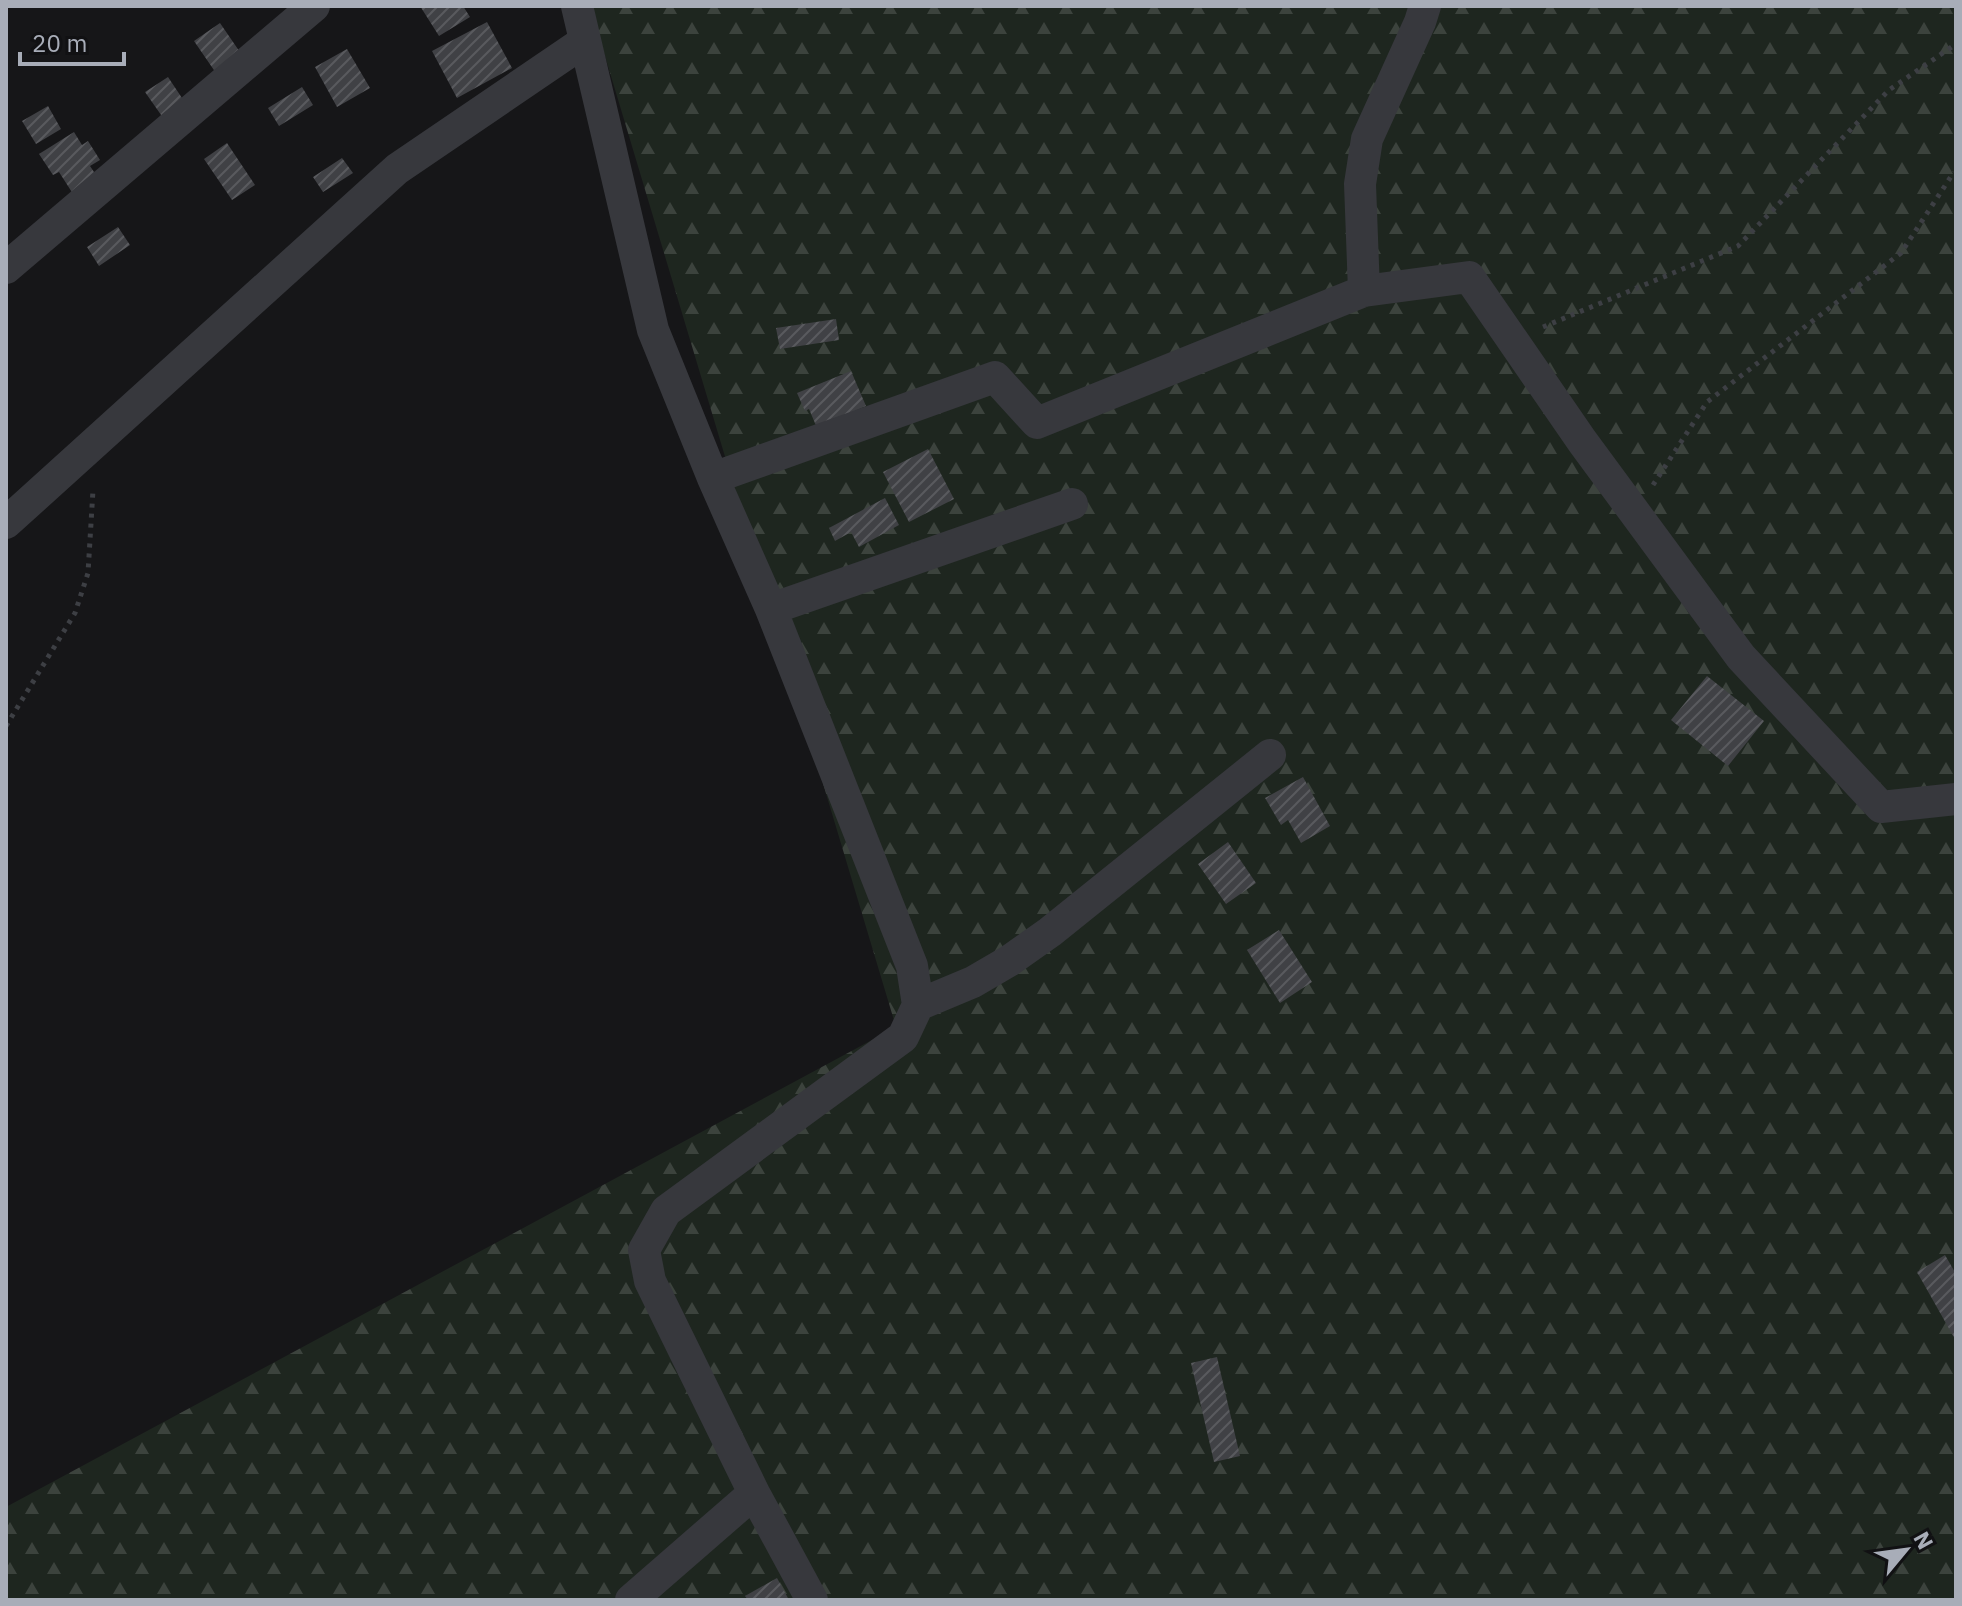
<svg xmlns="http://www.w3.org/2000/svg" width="1962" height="1606" viewBox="0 0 1962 1606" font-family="'IBM Plex Sans',sans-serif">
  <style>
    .forest { fill: url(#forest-firs) }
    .building { fill: url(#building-hatch) }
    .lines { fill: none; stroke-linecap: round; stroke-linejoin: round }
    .path { stroke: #3d3f44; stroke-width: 5; stroke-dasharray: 4 6; stroke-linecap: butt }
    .minor { stroke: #37383d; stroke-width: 32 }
  </style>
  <defs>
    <pattern id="forest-firs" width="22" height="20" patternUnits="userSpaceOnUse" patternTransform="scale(2)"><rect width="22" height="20" fill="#1e261f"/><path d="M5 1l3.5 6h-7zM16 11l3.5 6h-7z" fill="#3c433d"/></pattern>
    <pattern id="building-hatch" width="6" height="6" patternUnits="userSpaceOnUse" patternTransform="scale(2)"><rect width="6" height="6" fill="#404145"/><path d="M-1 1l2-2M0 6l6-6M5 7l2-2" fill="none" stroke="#595a5e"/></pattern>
  </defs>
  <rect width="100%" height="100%" fill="#161618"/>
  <path class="forest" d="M590 6H1956V1600H6V1507L896 1027Z"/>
  <path class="building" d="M420 6H463L470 17 439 36Z
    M487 22 512 68 457 98 432 51Z
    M220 23 244 58 218 76 194 41Z
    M347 49 370 88 337 107 315 67Z
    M168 77 188 107 166 122 145 92Z
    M302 87 313 105 279 126 268 108Z
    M48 106 61 129 36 144 22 121Z
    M74 132 82 145 88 141 100 160 90 166 100 181 75 197 59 172 53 175 39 154Z
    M227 143 255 185 232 200 204 159Z
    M342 158 353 173 323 192 313 177Z
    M118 227 130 245 99 266 87 247Z
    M836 319 839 340 780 349 776 328Z
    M851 371 866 406 817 428 809 409 805 411 797 393Z
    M928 449 954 499 909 522 883 472Z
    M885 498 899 525 859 547 851 532 835 541 829 528Z
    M1707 676 1764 721 1728 766 1671 720Z
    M1303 777 1330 826 1301 843 1288 820 1281 825 1265 798Z
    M1228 842 1256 883 1226 904 1198 864Z
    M1279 930 1312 982 1280 1003 1247 950Z
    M1945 1255 1956 1274V1341L1917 1272Z
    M1217 1357 1240 1456 1214 1462 1191 1363Z
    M777 1578 789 1600H748L745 1596Z"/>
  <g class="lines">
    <path class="path" d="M1543 327 1738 246 1889 90 1956 44
      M1653 485 1707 402 1901 253 1954 172
      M6 726 75 613 88 573 93 490"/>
    <path class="minor" d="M577 6 653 330 713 478 771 609 912 966 918 1005 903 1037 666 1211 644 1250 650 1281 754 1493 812 1600
      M6 268 314 6
      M1364 291 1360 184 1367 139 1420 22 1425 6
      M713 478 995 377 1037 423 1364 291 1469 277 1582 441 1741 657 1881 807 1956 799
      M6 523 397 169 585 41
      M771 609 1072 504
      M918 1005 973 982 1009 961 1050 932 1270 755
      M631 1600 754 1493"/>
  </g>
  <rect width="1962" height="1606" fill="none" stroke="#a8adb8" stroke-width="16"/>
  <g transform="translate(1906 1550) rotate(61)" stroke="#111113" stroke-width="6" paint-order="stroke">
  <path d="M0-6L14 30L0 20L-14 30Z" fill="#a8adb8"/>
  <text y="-12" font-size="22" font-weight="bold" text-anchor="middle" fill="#a8adb8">N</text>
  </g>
  <path d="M20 52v12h104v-12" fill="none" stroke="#a8adb8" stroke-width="4"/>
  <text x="32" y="52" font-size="24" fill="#a8adb8" stroke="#111113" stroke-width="6" paint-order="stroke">20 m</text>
</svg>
